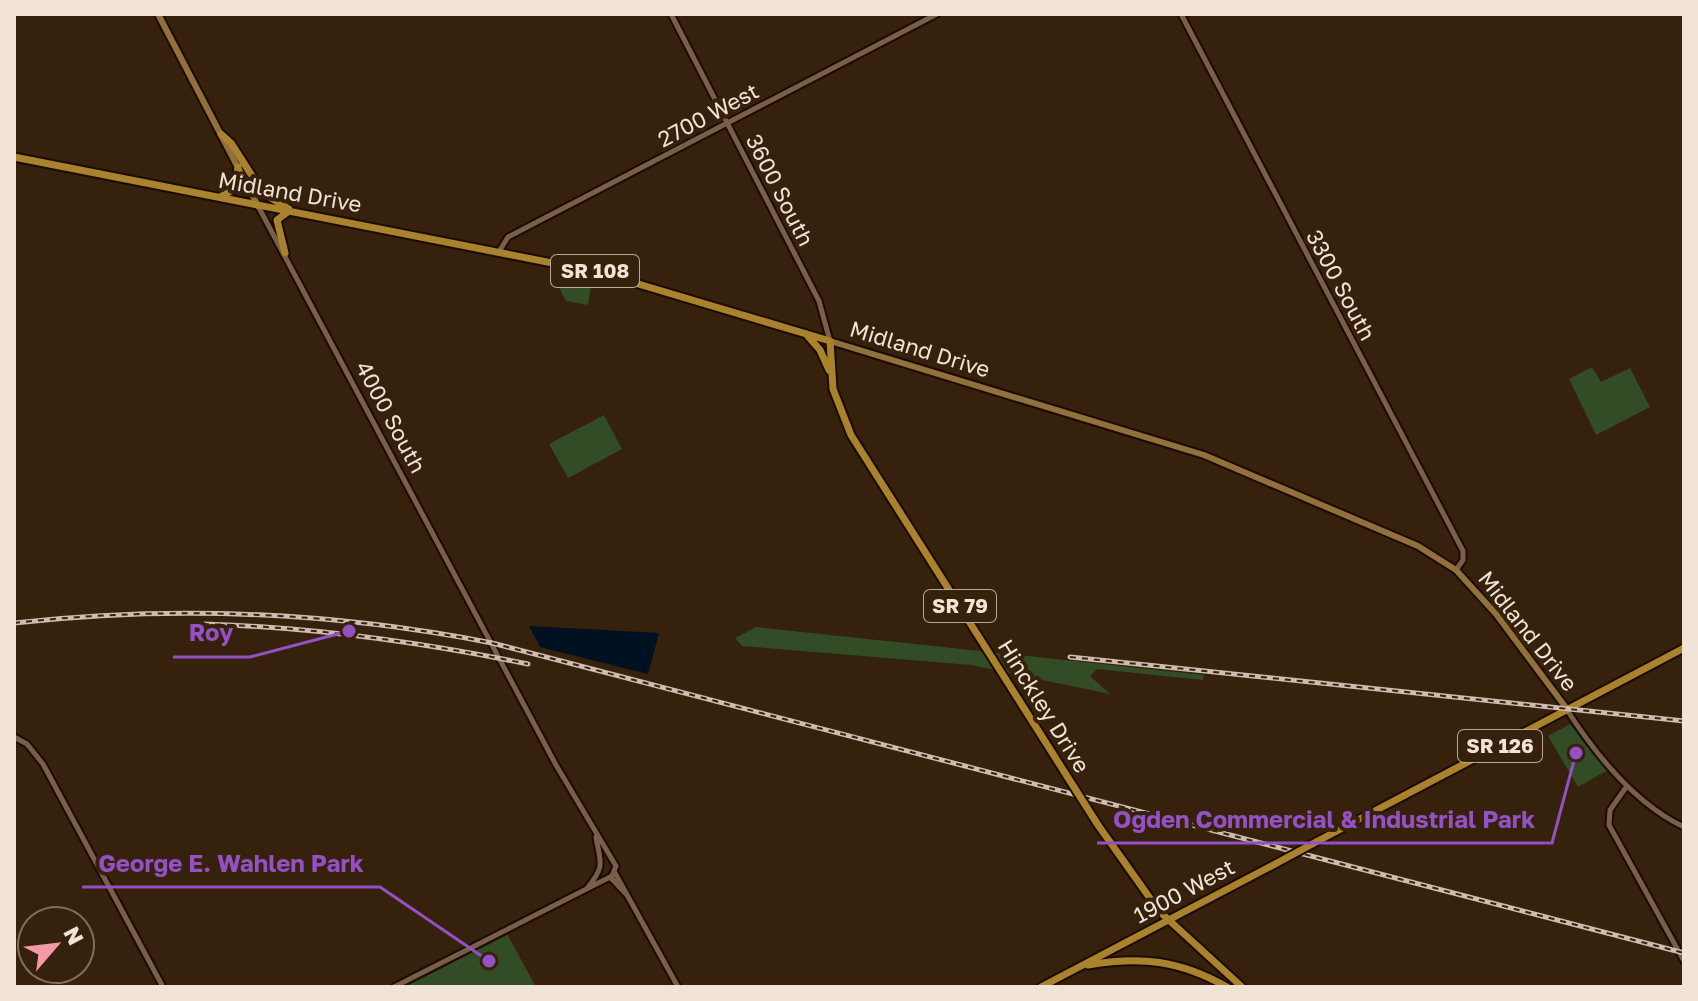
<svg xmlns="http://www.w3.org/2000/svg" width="1698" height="1001" viewBox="0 0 1698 1001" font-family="'Golos Text',sans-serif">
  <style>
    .green { fill: #324c26 }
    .water { fill: #001121 }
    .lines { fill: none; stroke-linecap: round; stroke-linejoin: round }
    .tertiary-casing { stroke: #1d0a00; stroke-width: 9 }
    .secondary-casing { stroke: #1d0a00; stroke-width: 10 }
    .primary-casing { stroke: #1d0a00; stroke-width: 11 }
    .tertiary { stroke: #785f49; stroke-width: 5 }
    .secondary { stroke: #90713b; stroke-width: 6 }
    .primary { stroke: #a8822d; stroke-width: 7 }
    .rail-casing { stroke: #cdbcaf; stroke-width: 5 }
    .rail { stroke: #36210c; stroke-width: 2; stroke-dasharray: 6; stroke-linecap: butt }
    .primary-bridge-casing { stroke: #1d0a00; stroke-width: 11; stroke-linecap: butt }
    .primary-bridge { stroke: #a8822d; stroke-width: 7 }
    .labels { text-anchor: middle; stroke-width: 8; stroke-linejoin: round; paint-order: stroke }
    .shield { fill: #36210c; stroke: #baa99a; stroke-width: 2 }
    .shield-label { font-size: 20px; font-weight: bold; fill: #f2e3d7 }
    .street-label { font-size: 22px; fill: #f2e3d7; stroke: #36210c }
    .leader { fill: none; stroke: #9351c4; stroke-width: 3 }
    .callout-dot { fill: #9351c4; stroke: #36210c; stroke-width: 3 }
    .callout-label { font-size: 24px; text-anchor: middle; font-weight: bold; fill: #9351c4; stroke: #36210c; stroke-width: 8; stroke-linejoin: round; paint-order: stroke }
  </style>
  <rect width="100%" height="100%" fill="#36210c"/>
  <path class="green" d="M548 266 592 279 588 305 566 301Z
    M1592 367 1601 382 1630 368 1650 407 1596 435 1569 379Z
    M604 415 622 449 568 478 549 444Z
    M756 627 1204 675 1203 680 1097 669 1090 676 1110 694 971 665 742 646 735 638Z
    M1570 724 1608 770 1578 787 1548 736Z
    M507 934 536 987H405L507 935Z"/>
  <path class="water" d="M529 626 659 633 648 674 540 647Z"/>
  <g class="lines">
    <defs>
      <path id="tertiary" d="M671 14 819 301 830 341
        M1181 14 1463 551V560L1456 570
        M258 206 556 765 616 866 612 876 394 987
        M500 250 508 237 937 14
        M1567 710C1596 755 1635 804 1684 827
        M14 737 27 744 43 764 163 987
        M1627 786 1610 810 1609 825 1684 961
        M615 873 678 987
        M610 877 627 895
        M588 887C606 865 600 862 596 837"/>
      <path id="secondary" d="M158 14 258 206
        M830 341 1204 455 1418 546 1456 570 1496 614 1567 709"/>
      <path id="primary" d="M221 134 231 143 263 193 289 209
        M14 157 598 272 830 341 833 389 851 435 1065 773
        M220 197 235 189 238 167
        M285 253 277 220 289 211
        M806 334 820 350 829 370
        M1098 825 1159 911 1242 987
        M1316 842 1684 648
        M1088 965C1141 956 1179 960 1227 987
        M1041 987 1277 863"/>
    </defs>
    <use href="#tertiary" class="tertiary-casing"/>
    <use href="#secondary" class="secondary-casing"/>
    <use href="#primary" class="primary-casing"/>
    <use href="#tertiary" class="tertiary"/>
    <use href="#secondary" class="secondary"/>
    <use href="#primary" class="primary"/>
    <defs>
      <path id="rail" d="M14 623C174 605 334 612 492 643L1684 953
        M203 624C313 627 420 642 528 664
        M1070 657 1684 721"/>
    </defs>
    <use href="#rail" class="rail-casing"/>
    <use href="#rail" class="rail"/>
    <defs>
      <path id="primary-bridge" d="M1065 773 1098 825
        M1277 863 1316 842"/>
    </defs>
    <use href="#primary-bridge" class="primary-bridge-casing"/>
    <use href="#primary-bridge" class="primary-bridge"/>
  </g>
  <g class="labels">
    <g class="shield">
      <rect x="551" y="255" width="88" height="32" rx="6"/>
      <rect x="924" y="590" width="72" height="32" rx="6"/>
      <rect x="1458" y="730" width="84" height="32" rx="6"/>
    </g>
    <g class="shield-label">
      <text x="595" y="278">SR 108</text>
      <text x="960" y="613">SR 79</text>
      <text x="1500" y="753">SR 126</text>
    </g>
    <g class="street-label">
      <text transform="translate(708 115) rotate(-28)" y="8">2700 West</text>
      <text transform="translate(780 190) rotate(63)" y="8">3600 South</text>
      <text transform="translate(290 192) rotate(10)" y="8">Midland Drive</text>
      <text transform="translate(1341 285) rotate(62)" y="8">3300 South</text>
      <text transform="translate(920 349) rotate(17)" y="8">Midland Drive</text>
      <text transform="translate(391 417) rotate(62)" y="8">4000 South</text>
      <text transform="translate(1528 631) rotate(52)" y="8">Midland Drive</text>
      <text transform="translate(1044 706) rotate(58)" y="8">Hinckley Drive</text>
      <text transform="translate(1184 891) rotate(-28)" y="8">1900 West</text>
    </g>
  </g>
  <path class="leader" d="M349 631L250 657H173M1576 753L1552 843H1097M489 961L380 887H82"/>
  <g class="callout-dot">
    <circle cx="349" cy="631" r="8"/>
    <circle cx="1576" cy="753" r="8"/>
    <circle cx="489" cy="961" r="8"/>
  </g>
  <g class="callout-label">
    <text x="211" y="641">Roy</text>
    <text x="1324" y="828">Ogden Commercial &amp; Industrial Park</text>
    <text x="231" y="872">George E. Wahlen Park</text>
  </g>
  <rect width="1698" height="1001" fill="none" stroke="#f2e3d7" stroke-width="32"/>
  <g transform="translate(56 945) rotate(62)"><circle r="38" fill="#36210c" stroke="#816f5d" stroke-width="2"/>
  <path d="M0-6L14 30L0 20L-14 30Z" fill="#f49aa6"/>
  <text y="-12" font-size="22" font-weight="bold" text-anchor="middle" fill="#f2e3d7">N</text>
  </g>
</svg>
